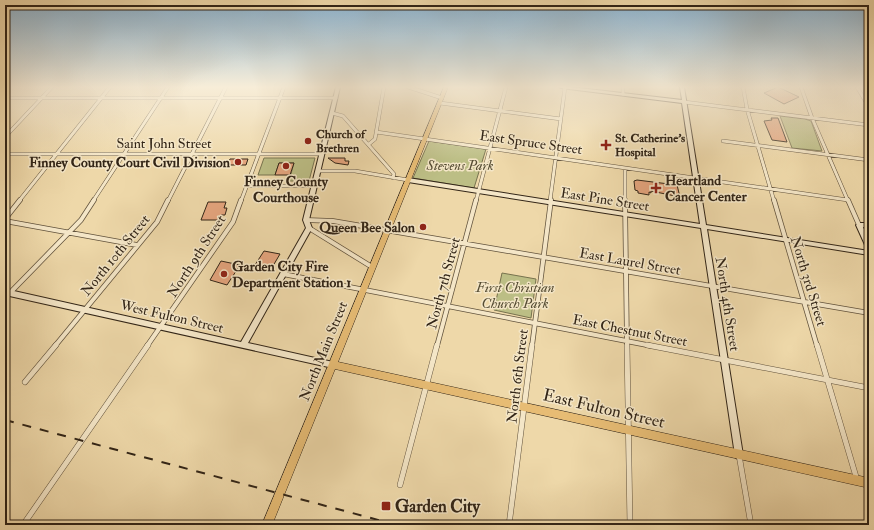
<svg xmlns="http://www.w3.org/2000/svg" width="874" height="530" viewBox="0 0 874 530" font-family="'IM FELL Double Pica',serif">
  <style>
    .green { fill: #bcbe85; stroke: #77724e }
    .building { fill: #e5a57e; stroke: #322517 }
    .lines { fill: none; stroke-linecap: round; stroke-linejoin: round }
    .street-far2-casing { stroke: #61523c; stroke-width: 4 }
    .street-far1-casing { stroke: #61523c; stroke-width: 5.5 }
    .street-casing { stroke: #61523c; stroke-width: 6 }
    .secondary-casing { stroke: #322517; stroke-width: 2 }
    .primary-casing { stroke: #322517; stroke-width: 1 }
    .street-far2 { stroke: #f4e6c7; stroke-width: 3 }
    .street-far1 { stroke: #f4e6c7; stroke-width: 4 }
    .street { stroke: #f4e6c7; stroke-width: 5 }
    .secondary { fill: #f4e6c7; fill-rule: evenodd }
    .primary { fill: #e7bc74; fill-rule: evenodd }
    .rail { stroke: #322517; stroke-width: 2; stroke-dasharray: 9 9; stroke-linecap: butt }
    .poi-dot { fill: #8f2418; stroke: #f4e6c7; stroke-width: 1.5 }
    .labels { text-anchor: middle; stroke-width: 3; stroke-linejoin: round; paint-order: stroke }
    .far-poi-label { font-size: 12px; font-weight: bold; fill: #322517; stroke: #f4e6c7; text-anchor: start }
    .street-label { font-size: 14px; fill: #322517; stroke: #f4e6c7 }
    .poi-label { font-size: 14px; font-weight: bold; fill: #322517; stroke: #f4e6c7; text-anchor: end }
    .park-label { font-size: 14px; font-style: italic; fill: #544b32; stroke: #f4e6c7 }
    .near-street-label { font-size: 17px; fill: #322517; stroke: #f4e6c7 }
    .near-poi-label { font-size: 17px; font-weight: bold; fill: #322517; stroke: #f4e6c7; text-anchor: start }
  </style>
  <rect width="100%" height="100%" fill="#eed8a9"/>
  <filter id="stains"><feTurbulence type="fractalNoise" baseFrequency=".005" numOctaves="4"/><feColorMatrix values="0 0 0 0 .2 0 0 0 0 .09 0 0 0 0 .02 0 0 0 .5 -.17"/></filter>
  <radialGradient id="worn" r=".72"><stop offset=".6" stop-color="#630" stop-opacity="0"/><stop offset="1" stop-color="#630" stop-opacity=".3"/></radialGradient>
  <path class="green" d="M780 116 805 119 811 121 822 151 792 148Z
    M429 141 486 149 474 188 413 178Z
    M264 158H315L309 181H289L294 163H279L275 175H258Z
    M502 273 536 279 531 318 494 310Z"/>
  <path class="building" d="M778 87 799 97 784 104 764 93Z
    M771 118H778L787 142 772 140 764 121 772 120Z
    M328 158H345V161H349L348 165 335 163Z
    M230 159H248L246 165H227Z
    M279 163H294L290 175H275Z
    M637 180 677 185 680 197 651 191V193L649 192V195L638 193V191L635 190 634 181Z
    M208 202H226L224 208H227L225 215H221L219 220H201Z
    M264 251 280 254 270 271 253 268Z
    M221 261 240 265 227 285 210 280Z"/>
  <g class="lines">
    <defs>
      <path id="street-far2" d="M408 87 442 98
        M623 87V94
        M743 87 747 109 774 201
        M801 87 812 118 848 201
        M857 87 869 107
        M5 98H336
        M684 102 869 125
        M440 103 561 119
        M332 113 343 116 394 174 393 178
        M376 132 848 200
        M5 137 52 87
        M723 141 869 160
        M369 144 375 139 384 87
        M5 154H322
        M625 168V201
        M318 171H355L408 180
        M248 186H315
        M19 201 110 87
        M93 201 168 87
        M168 201 226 87
        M241 201 284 87
        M476 201 506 87
        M550 201 565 87"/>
      <path id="street-far1" d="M625 200 627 346
        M774 200 817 346
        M848 200 859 225
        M5 219 20 200
        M306 220 333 221 869 313
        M5 221 137 245
        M309 228 372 267
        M283 274 652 346
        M5 298 81 220 94 200
        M55 346 157 222 168 200
        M147 346 233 222 241 200
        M437 346 476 200
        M532 346 551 200"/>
      <path id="street" d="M627 345 630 525
        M647 345 869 388
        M817 345 857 480
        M25 382 56 345
        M739 455 751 525
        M400 485 437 345
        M23 525 148 345
        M509 525 532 345"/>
      <path id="secondary" d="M336 87H340L309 220 312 228 248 343 333 362 335 363 337 365 335 367 333 368 5 295V289L241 342 306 228 303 220Z
        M559 87H571L682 100 680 87H684L706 225 869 251V255L707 229 743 455 742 458 739 459 736 458 735 455 701 228 408 182 405 180 408 178 700 224 682 103 561 88Z
        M859 223H869V227H863L869 241V249L866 247 856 225Z"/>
      <path id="primary" d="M444 87H448L338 362 869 478V488L335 369 272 525H262Z"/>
    </defs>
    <use href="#street-far2" class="street-far2-casing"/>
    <use href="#street-far1" class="street-far1-casing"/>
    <use href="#street" class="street-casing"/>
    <use href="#secondary" class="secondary-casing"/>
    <use href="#primary" class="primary-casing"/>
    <use href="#street-far2" class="street-far2"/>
    <use href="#street-far1" class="street-far1"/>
    <use href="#street" class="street"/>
    <use href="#secondary" class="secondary"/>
    <use href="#primary" class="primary"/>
    <path class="rail" d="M5 420 397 525"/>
  </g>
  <linearGradient id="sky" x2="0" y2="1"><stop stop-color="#8bb5d4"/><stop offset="0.54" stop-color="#f7edd8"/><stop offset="1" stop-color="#f7edd8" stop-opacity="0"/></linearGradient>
  <rect width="874" height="161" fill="url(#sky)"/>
  <g class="poi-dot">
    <circle cx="308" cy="141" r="4"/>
    <path d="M604 139h4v4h4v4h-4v4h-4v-4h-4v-4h4z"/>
    <circle cx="238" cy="162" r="4"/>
    <circle cx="286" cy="166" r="4"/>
    <path d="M654 182h4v4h4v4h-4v4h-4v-4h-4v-4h4z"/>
    <circle cx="423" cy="227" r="4"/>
    <circle cx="224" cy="274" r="4"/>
    <rect x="381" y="501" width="10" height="10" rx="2"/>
  </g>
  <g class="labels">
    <g class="far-poi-label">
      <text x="316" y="138">Church of<tspan x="316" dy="14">Brethren</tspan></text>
      <text x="615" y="142">St. Catherine's<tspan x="615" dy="14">Hospital</tspan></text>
    </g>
    <g class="street-label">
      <text transform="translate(531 142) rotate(8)" y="5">East Spruce Street</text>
      <text x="164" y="148">Saint John Street</text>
      <text transform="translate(605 199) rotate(9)" y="5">East Pine Street</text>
      <text transform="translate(115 255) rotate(-51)" y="5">North 10th Street</text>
      <text transform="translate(196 256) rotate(-57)" y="5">North 9th Street</text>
      <text transform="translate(630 261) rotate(10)" y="5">East Laurel Street</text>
      <text transform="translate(809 281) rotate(73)" y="5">North 3rd Street</text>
      <text transform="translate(443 283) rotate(-75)" y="5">North 7th Street</text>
      <text transform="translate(728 304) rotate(81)" y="5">North 4th Street</text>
      <text transform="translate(172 316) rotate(13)" y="5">West Fulton Street</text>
      <text transform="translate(630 330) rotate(11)" y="5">East Chestnut Street</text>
      <text transform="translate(323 351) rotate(-68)" y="5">North Main Street</text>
      <text transform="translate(517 376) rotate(-83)" y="5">North 6th Street</text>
    </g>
    <g class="poi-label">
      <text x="230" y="167">Finney County Court Civil Division</text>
      <text x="665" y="185" text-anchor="start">Heartland<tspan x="665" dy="16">Cancer Center</tspan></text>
      <text x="286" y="186" text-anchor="middle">Finney County<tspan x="286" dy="16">Courthouse</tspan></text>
      <text x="415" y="232">Queen Bee Salon</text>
      <text x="232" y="271" text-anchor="start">Garden City Fire<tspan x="232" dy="16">Department Station 1</tspan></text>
    </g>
    <g class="park-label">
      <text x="460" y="170">Stevens Park</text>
      <text x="515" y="292">First Christian<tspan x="515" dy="16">Church Park</tspan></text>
    </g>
    <g class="near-street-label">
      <text transform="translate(604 408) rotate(13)" y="6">East Fulton Street</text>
    </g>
    <g class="near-poi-label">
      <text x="395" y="512">Garden City</text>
    </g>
  </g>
  <rect width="874" height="530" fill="none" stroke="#eed8a9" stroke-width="20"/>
  <rect x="6" y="6" width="862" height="518" fill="none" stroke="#322517" stroke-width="2"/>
  <rect x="10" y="10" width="854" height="510" fill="none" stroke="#322517"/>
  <rect width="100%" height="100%" filter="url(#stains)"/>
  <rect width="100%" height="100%" fill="url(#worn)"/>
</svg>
